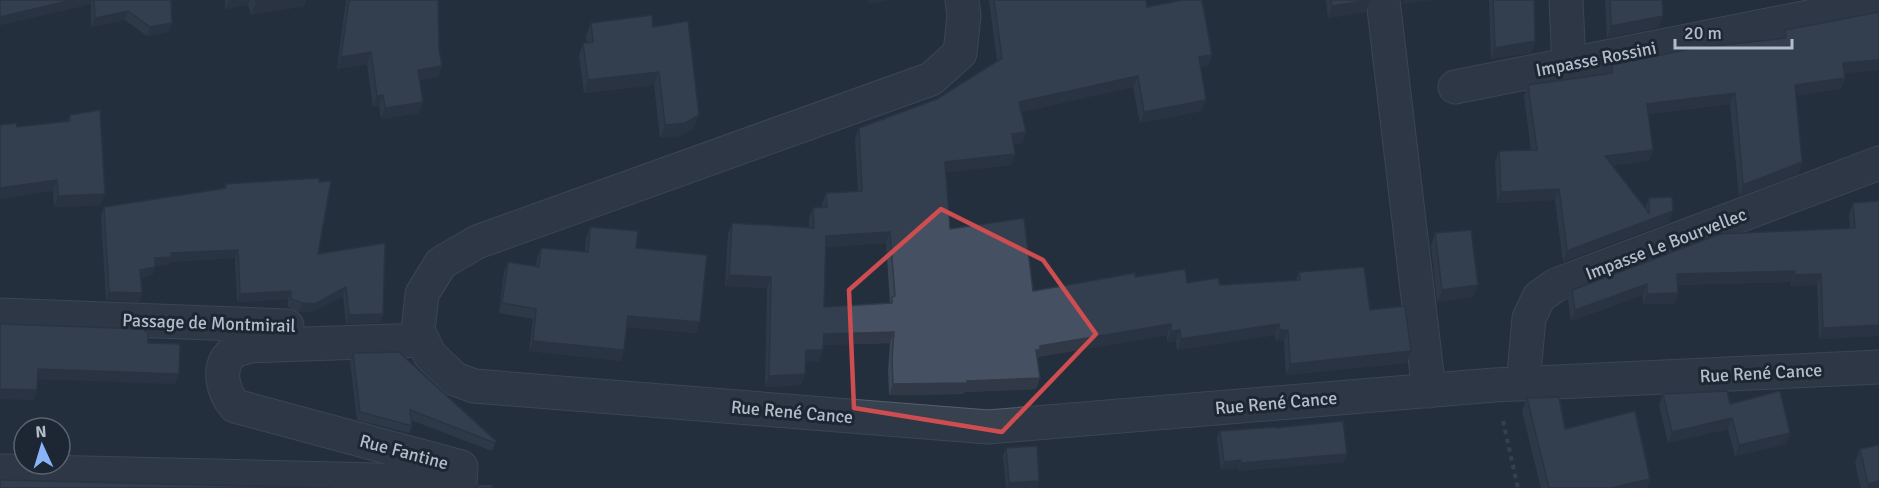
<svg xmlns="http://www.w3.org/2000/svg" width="1879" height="488" viewBox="0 0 1879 488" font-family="Signika,sans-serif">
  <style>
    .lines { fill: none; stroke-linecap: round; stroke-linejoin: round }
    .minor-casing { stroke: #565f6c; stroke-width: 35 }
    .path { stroke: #44595c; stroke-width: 4; stroke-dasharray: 4.5 4.5; stroke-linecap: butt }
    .minor { stroke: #38414e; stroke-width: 33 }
    .wall { fill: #3b4654; fill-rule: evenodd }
    .shaded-wall { fill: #303945 }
    .building { fill: #455162; stroke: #303945; stroke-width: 1.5; fill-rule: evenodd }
    .marked { fill: none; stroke: #ce4d50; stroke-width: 4.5; stroke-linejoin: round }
    .labels { text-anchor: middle; stroke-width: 6; stroke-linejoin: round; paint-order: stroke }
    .street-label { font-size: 18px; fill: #b4bcc9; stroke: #1d2633 }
  </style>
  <rect width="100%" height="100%" fill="#242f3e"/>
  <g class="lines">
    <defs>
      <path id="minor" d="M962 0 964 16 960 53 931 79 477 242 441 263 422 294 418 331 430 355 455 379 474 386 988 427 1494 385 1879 367
        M1383 0 1429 391
        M1566 0 1569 65
        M1455 87 1879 3
        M0 315 287 326
        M1523 384 1529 318 1539 297 1556 285 1879 163
        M0 471 460 482 461 467 235 406C223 392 216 368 232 353 236 349 244 348 250 346L422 340"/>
    </defs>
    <use href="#minor" class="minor-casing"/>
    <path class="path" d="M1503 421 1518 488"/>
    <use href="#minor" class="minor"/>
  </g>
  <path class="wall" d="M0 0H171L172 23 168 32 147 36 125 20 91 27V4L0 25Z
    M225 0H306L304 6 251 15 248 5 225 9Z
    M346 0H438V77L419 80V113L381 119 379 106 373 107 367 64 337 69Z
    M989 0H1146L1147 7 1212 55 1208 66 1200 67 1202 111 1140 123 1133 87 1021 112 1022 143 1014 144 1011 165 946 172 950 229 1033 291 1135 277 1220 285 1296 280 1299 272 1370 310 1407 363 1286 375 1284 341H1276L1275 335 1177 350 1176 341 1167 342V335L1037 357 1036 389 964 392 963 394 889 395 888 370 890 343 823 345 819 362 806 361 805 374 801 385 765 387 767 288 725 286 728 234 732 223 809 228V219L813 208 822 207V204L826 193 858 192 855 139 859 128 937 99 997 61ZM886 243 890 303 824 307 826 247Z
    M1326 0H1370L1366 12 1328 18Z
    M1489 0H1534L1535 41 1531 53 1491 59Z
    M1605 0H1662L1659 27 1607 38Z
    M591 23 653 27 694 128 680 136 660 138 654 85 584 93 579 56 583 43H587L586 36Z
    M1785 30 1845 74V78L1841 89 1796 95 1802 162 1798 174 1739 196 1730 104 1648 114 1653 150 1649 161 1613 165 1645 209 1649 198 1673 211 1669 222 1563 262 1555 200 1497 203 1495 162 1499 151 1531 150 1524 96 1528 85 1609 73 1612 65 1783 38Z
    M70 115 101 205 54 207 53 191 68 121Z
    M226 184 318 254 383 314 380 323 346 324 343 296 312 312H299L288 307V299L237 302 235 258 169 262 168 265 155 266 152 275 141 278 142 293 139 302 106 300 101 216 104 207 224 188Z
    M1879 201V336L1819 339 1817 285 1791 286V282L1678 285V293L1674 304H1643V295L1571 321 1568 300 1572 290 1850 228 1849 214 1853 203Z
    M590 227 636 248 700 322 696 333 627 327 621 361 529 351 533 319 499 313 504 272 508 262 536 266 537 258 541 248 585 251 586 237Z
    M1435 233 1478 285 1473 297 1437 302 1431 246Z
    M353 353 496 441 492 451 411 420 412 426 409 433 357 420 350 361Z
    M1663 394 1730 404 1790 433 1786 444 1735 456 1728 429 1668 443 1659 405Z
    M1527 398 1565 429 1650 479 1647 488H1541L1522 411Z
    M1276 428 1347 454 1344 462 1238 471V468L1221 470 1217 439 1220 431Z
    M1006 448 1039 481 1037 488H1006L1003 456Z
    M1860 449 1879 488H1861L1855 463Z"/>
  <path class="shaded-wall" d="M72 0H92L91 4 0 25V17Z
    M229 0H250L248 5 225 9Z
    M267 0H306L304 6 251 15 256 2Z
    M868 0H889L867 4Z
    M1404 0H1436L1402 4Z
    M1370 1 1366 12 1328 18 1332 6Z
    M128 11 125 20 91 27 95 18Z
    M1663 16 1659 27 1607 38 1611 26Z
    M172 23 168 32 147 36 150 27Z
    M1535 41 1531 53 1491 59 1495 48Z
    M371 52 367 64 337 69 341 57Z
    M1212 55 1208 66 1194 68 1199 57Z
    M1879 60V70L1839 74 1843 63Z
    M442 66 438 77 414 81 418 70Z
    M659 72 654 85 584 93 588 80Z
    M1138 76 1133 87 1015 113 1019 102Z
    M1845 78 1841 89 1791 96 1795 85Z
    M1735 93 1730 104 1642 115 1647 104Z
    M383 95 379 106 373 107 377 96Z
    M1206 100 1202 111 1140 123 1144 112Z
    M423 102 419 113 381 119 385 108Z
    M699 115 694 128 680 136 660 138 665 125Z
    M1026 132 1022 143 1008 145 1012 134Z
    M1653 150 1649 161 1601 167 1605 156Z
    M1015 154 1011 165 941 173 945 162Z
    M1802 162 1798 174 1739 196 1743 185Z
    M57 180 53 191 0 199V188Z
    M1559 189 1555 200 1497 203 1501 192Z
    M105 194 101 205 54 207 58 196Z
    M1673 211 1669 222 1563 262 1567 251Z
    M890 232 886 243 822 247 826 236Z
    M238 250 235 258 169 262 168 265 152 267 155 258 171 253Z
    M155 267 152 275 137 279 140 270Z
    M1795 271 1791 282 1673 285 1677 274Z
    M1821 274 1817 285 1791 286 1795 275Z
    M729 275 771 277 767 288 725 286Z
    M1647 284 1643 295 1571 321 1575 310Z
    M1478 285 1473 297 1437 302 1442 290Z
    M346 287 343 296 312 312H299L302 303Z
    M291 291 288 299 237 302 240 294Z
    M109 292 142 293 139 302 106 300Z
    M1678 293 1674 304H1643L1647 294Z
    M383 314 380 323 346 324 349 315Z
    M628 316 700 322 696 333 625 327Z
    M1171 324 1167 335 1037 357 1036 350 1040 346Z
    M1279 324 1275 335 1177 350 1181 339Z
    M1879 325V336L1819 339 1823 328Z
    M1180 330 1176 341 1167 342 1171 331Z
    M1280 330H1288L1284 341H1276Z
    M894 332 890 343 819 345 824 334Z
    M533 341 624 350 621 361 529 351Z
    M806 350H823L819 362 802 361Z
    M1411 351 1407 363 1286 375 1290 364Z
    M38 369 179 374 175 384 34 379Z
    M805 374 801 385 765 387 769 376Z
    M1040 378 1036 389 964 392 963 394 889 395 893 384Z
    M0 389 37 390 34 400 0 399Z
    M1732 418 1728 429 1668 443 1672 432Z
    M1790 433 1786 444 1735 456 1739 445Z
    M1347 454 1344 462 1238 471 1241 463Z
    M1241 460 1238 468 1221 470 1224 462Z
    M1650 479 1647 488H1611Z
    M1039 481 1037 488H1007L1009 483Z
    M1879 481V488H1867L1868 484Z"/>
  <path class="building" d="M0 0H72L0 17Z
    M94 0H171L172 23 150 27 128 11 95 18Z
    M255 0H267L256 2Z
    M349 0H438L439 49 442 66 418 70 423 102 385 108 383 95 377 96 371 52 341 57Z
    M994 0H1146L1147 7 1183 0H1202L1212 55 1199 57 1206 100 1144 112 1138 76 1019 102 1026 132 1012 134 1015 154 945 162 950 229 1024 218 1033 291 1135 273V277L1185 269 1187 283 1218 278 1220 285 1300 280 1299 272 1364 267 1370 310 1405 306 1411 351 1290 364 1288 330H1280L1279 324 1181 339 1180 330 1171 331V324L1040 346V350H1036L1040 378 967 381V383L893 384 892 359 894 332 824 334 823 350H806L805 374 769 376 771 277 729 275 732 223 814 228 813 208 827 207 826 193 862 191 859 128 937 99 1002 58ZM890 232 895 296 892 297V303L824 307 826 236Z
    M1331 0H1370L1332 6Z
    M1493 0H1534L1535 41 1495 48Z
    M1610 0H1662L1663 16 1611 26Z
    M1879 12V60L1843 63 1845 78 1795 85 1802 162 1743 185 1735 93 1647 104 1653 150 1605 156 1649 213V198L1672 197 1673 211 1567 251 1559 189 1501 192 1499 151 1537 150 1528 85 1612 73V65L1694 48 1786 38 1785 30Z
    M652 15 653 27 688 21 699 115 685 123 665 125 659 72 588 80 583 43 593 42 591 23Z
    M100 110 105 194 58 196 57 180 0 188V125L16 123 17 127 70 121V115Z
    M319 178V182L331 181 318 254 385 243 383 314 349 315 346 287 315 304 302 303 291 299V291L240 294 238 250 171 253V257L155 258V267L140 270 142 293 109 292 104 207 226 188V184Z
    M1879 201V325L1823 328 1821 274 1795 275V271L1677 274 1678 293 1647 294V284L1575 310 1572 290 1720 234 1855 228 1853 203Z
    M590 227 638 231 636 248 707 255 700 322 628 316 624 350 533 341 536 309 502 303 508 262 539 267 541 248 588 252Z
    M1471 230 1478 285 1442 290 1435 233Z
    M0 323 3 324 145 329V331L148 332V343L180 344 179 374 38 369 37 390 0 389Z
    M399 352 496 441 495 443 410 410 412 426 360 412 353 353Z
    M1727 391 1730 404 1780 391 1790 433 1739 445 1732 418 1672 432 1663 394Z
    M1559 397 1565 429 1635 411 1650 479 1611 488H1549L1527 398Z
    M1343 421 1347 454 1241 463V460L1224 462 1220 431 1276 427V428Z
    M1879 445V481L1868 484 1860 449Z
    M1037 446 1039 481 1009 483 1006 448Z
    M0 479 3 480 332 488H0Z
    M478 485H492V488H474Z"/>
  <path d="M0 0H1879V488H0ZM941 209 1043 260 1096 334 1002 432 854 408 849 290Z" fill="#242f3e" fill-opacity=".55" fill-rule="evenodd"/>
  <path class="marked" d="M941 209 1043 260 1096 334 1002 432 854 408 849 290Z"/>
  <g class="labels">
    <g class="street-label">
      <text transform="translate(1596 59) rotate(-11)" y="6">Impasse Rossini</text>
      <text transform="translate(1666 244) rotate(-21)" y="6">Impasse Le Bourvellec</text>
      <text transform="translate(209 323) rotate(2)" y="6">Passage de Montmirail</text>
      <text transform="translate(1761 373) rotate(-3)" y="6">Rue René Cance</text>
      <text transform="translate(1276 403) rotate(-5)" y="6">Rue René Cance</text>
      <text transform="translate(792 412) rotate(5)" y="6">Rue René Cance</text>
      <text transform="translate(404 452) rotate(15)" y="6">Rue Fantine</text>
    </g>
  </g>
  <g transform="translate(42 446) rotate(356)"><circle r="28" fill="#1d2633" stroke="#59626f" stroke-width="1.5"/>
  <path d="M0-4.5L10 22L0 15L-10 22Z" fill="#8ab4f8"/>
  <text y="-9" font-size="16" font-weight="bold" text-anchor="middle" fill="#b4bcc9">N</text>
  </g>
  <path d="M1675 39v9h117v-9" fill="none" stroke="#b4bcc9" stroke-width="3"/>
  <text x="1684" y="39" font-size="18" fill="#b4bcc9" stroke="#1d2633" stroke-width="4.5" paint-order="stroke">20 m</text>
</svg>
